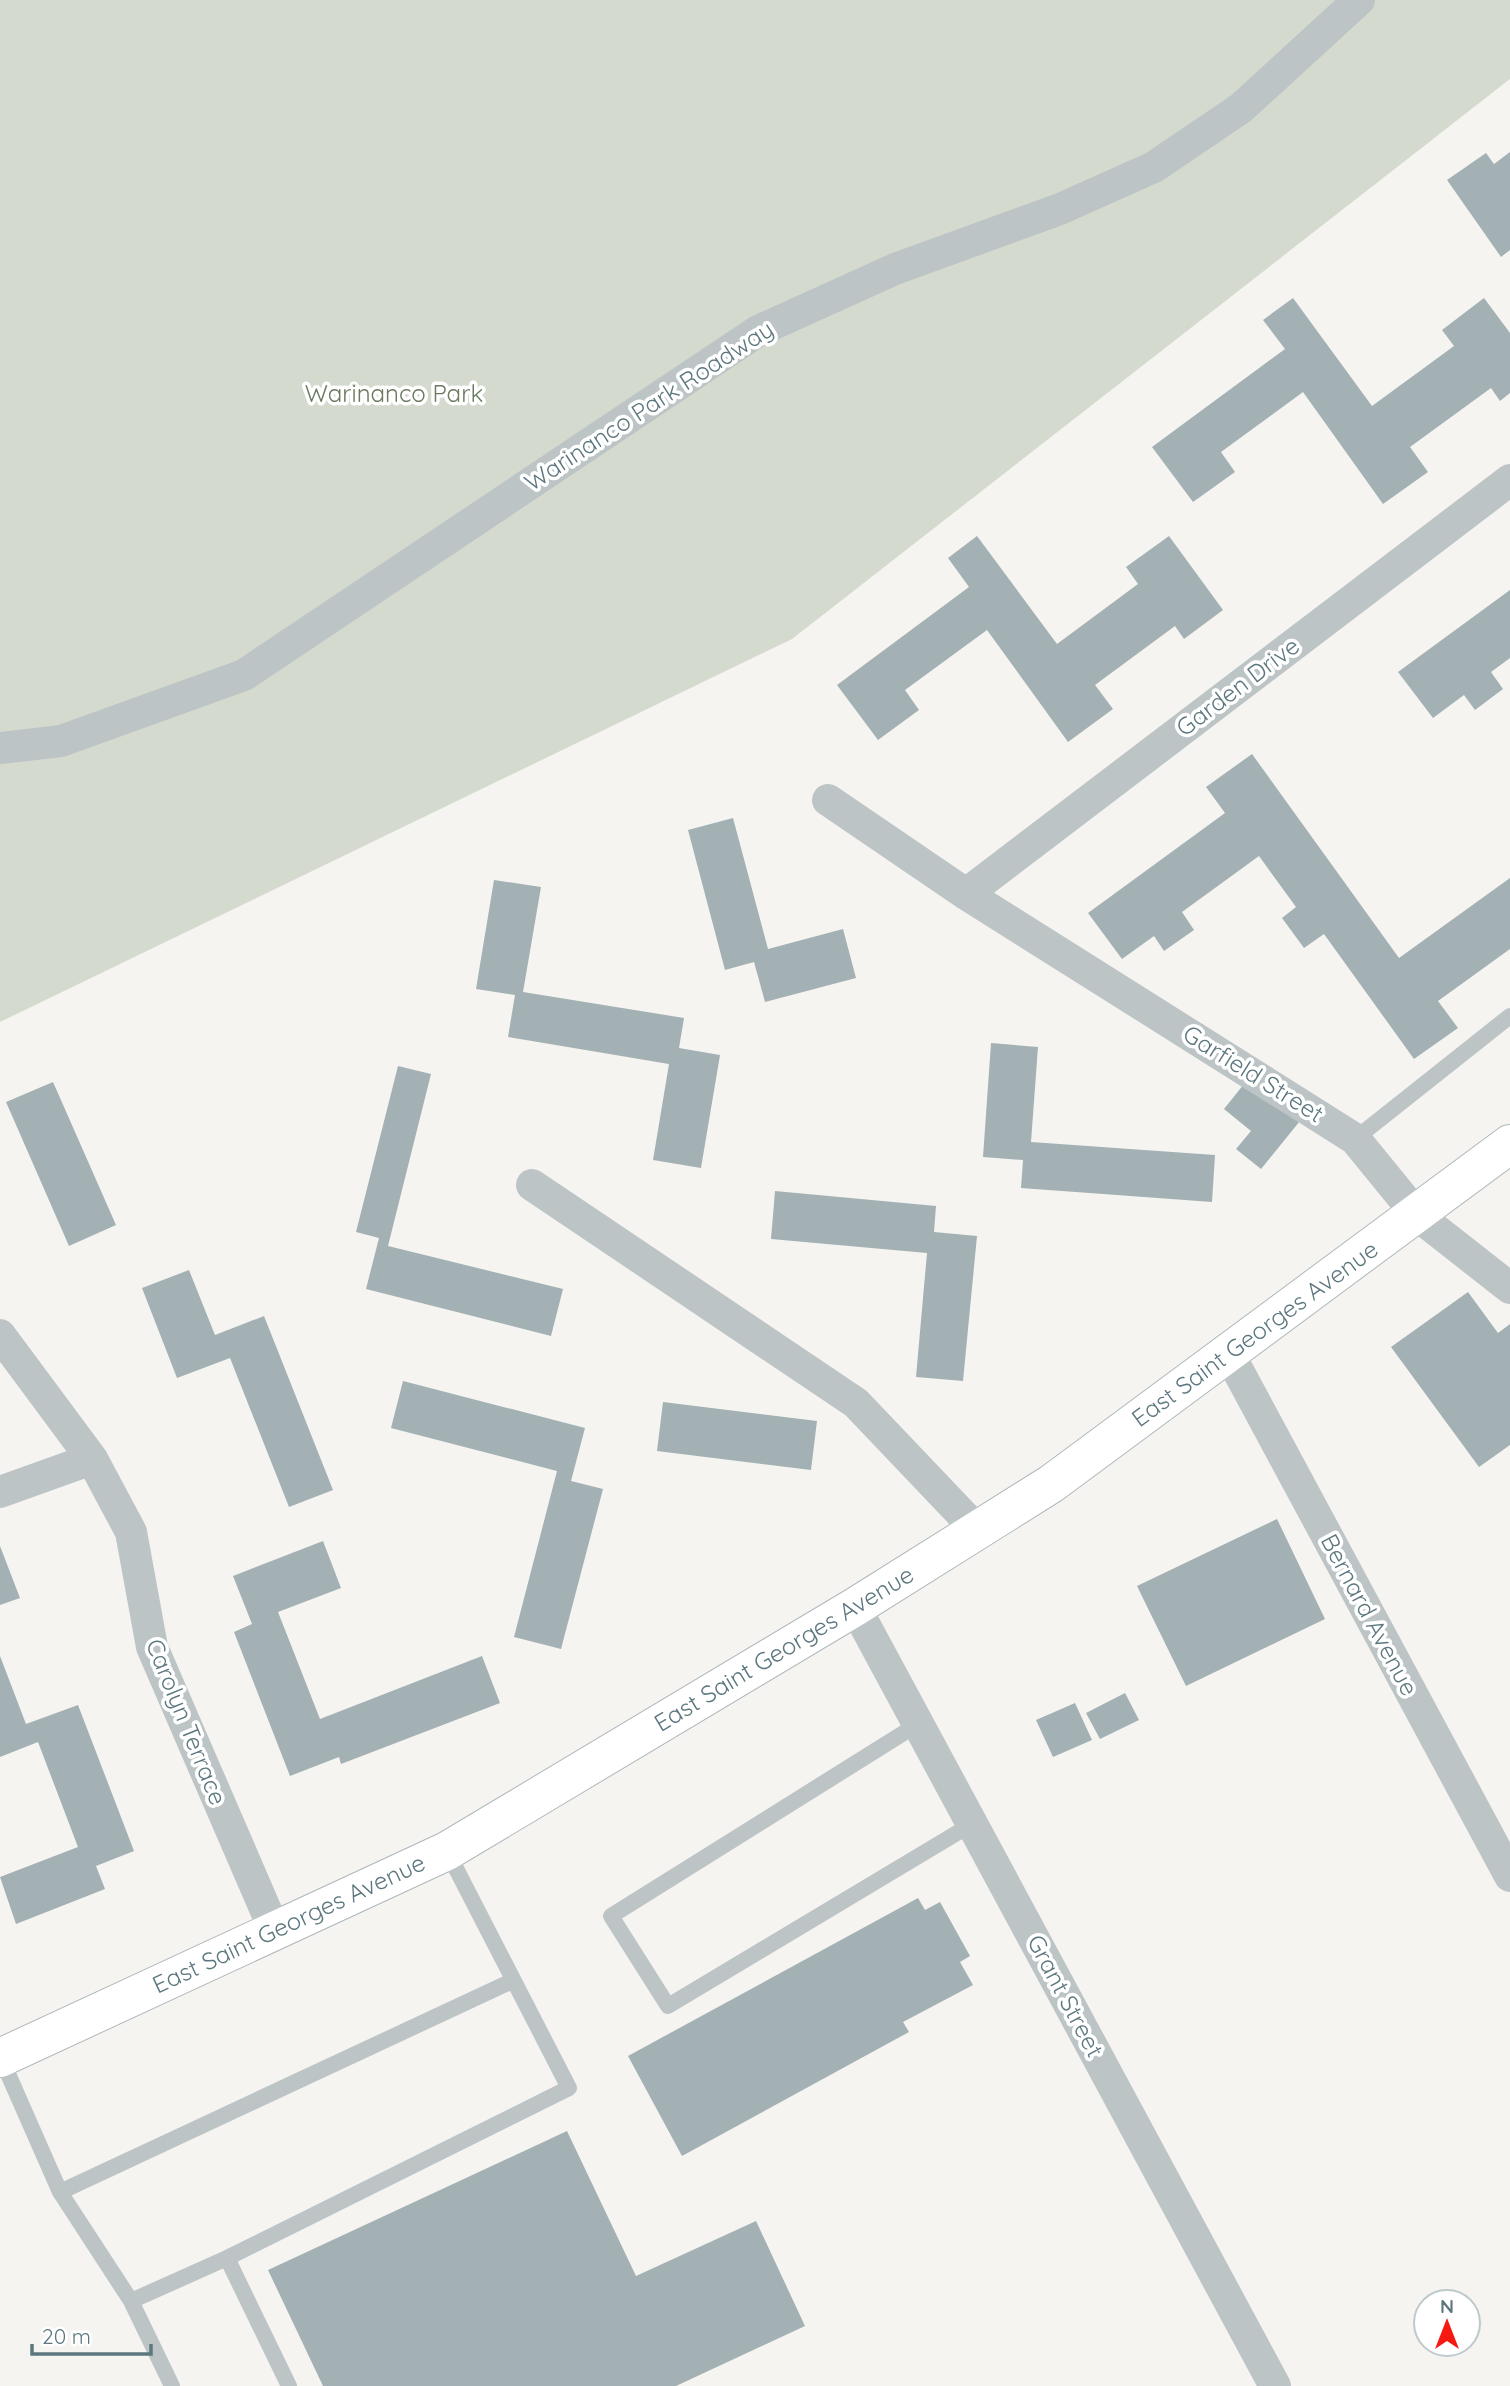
<svg xmlns="http://www.w3.org/2000/svg" width="1510" height="2386" viewBox="0 0 1510 2386" font-family="Quicksand,sans-serif">
  <style>
    .green { fill: #d5dacf }
    .building { fill: #a3b1b4 }
    .lines { fill: none; stroke-linecap: round; stroke-linejoin: round }
    .secondary-casing { stroke: #afb8bb; stroke-width: 40 }
    .lane { stroke: #bdc4c6; stroke-width: 16 }
    .street { stroke: #bdc4c6; stroke-width: 32 }
    .secondary { stroke: #fff; stroke-width: 38 }
    .labels { text-anchor: middle; stroke-width: 7; stroke-linejoin: round; paint-order: stroke }
    .park-label { font-size: 24px; fill: #6b7b60; stroke: #fff }
    .street-label { font-size: 24px; fill: #5d777f; stroke: #fff }
  </style>
  <rect width="100%" height="100%" fill="#f5f4f0"/>
  <path class="green" d="M0 0H1510V79L792 639 0 1022Z"/>
  <path class="building" d="M1510 152V250L1501 257 1447 180 1486 153 1494 164Z
    M1293 298 1372 406 1454 346 1442 330 1484 298 1510 333V393L1500 401 1491 388 1410 447 1428 472 1383 504 1303 392 1221 452 1235 472 1193 502 1152 447 1285 349 1263 320Z
    M977 536 1057 644 1138 584 1126 567 1169 536 1223 610 1184 639 1175 626 1095 685 1113 709 1068 742 987 630 905 690 919 710 878 740 837 685 969 587 948 558Z
    M1510 590V658L1491 672 1503 689 1475 710 1464 695 1433 718 1398 672Z
    M1252 754 1399 958 1510 878V949L1438 1001 1458 1028 1414 1059 1324 934 1304 948 1282 918 1296 907 1259 856 1182 912 1194 930 1164 951 1154 936 1122 959 1088 913 1225 813 1206 787Z
    M733 818 768 949 843 929 856 978 765 1002 754 962 725 970 688 830Z
    M494 880 541 887 523 992 684 1018 679 1048 720 1055 701 1168 653 1160 669 1064 508 1037 515 995 476 989Z
    M991 1043 1038 1047 1031 1142 1215 1155 1212 1202 1021 1188 1023 1160 983 1157Z
    M398 1066 431 1074 388 1246 563 1289 551 1336 366 1289 379 1238 356 1232Z
    M1252 1074 1304 1116 1261 1169 1236 1149 1251 1131 1224 1109Z
    M53 1082 116 1225 69 1246 6 1102Z
    M775 1191 936 1206 934 1232 977 1236 963 1381 916 1377 927 1253 771 1239Z
    M189 1270 215 1335 264 1316 333 1490 289 1507 230 1358 177 1378 142 1288Z
    M1468 1292 1498 1333 1510 1324V1445L1479 1467 1391 1347Z
    M403 1381 585 1428 571 1481 603 1489 561 1649 514 1637 557 1471 391 1428Z
    M663 1402 817 1421 811 1470 657 1451Z
    M1277 1519 1325 1619 1186 1686 1137 1586Z
    M323 1541 341 1588 278 1612 320 1719 482 1656 500 1703 341 1764 339 1757 290 1776 234 1632 252 1624 233 1576Z
    M0 1546 20 1598 0 1605Z
    M0 1656 26 1724 78 1705 134 1851 96 1866 105 1889 16 1924 0 1877 78 1847 38 1742 0 1757Z
    M1125 1693 1139 1720 1100 1739 1086 1713Z
    M1075 1703 1092 1740 1053 1757 1036 1720Z
    M918 1898 925 1910 940 1902 970 1956 960 1962 973 1985 903 2022 909 2032 682 2156 628 2056Z
    M567 2131 636 2276 756 2221 805 2326 676 2386H323L268 2270Z"/>
  <g class="lines">
    <defs>
      <path id="secondary" d="M0 2058 447 1851 855 1607 1051 1484 1510 1144"/>
    </defs>
    <use href="#secondary" class="secondary-casing"/>
    <path class="lane" d="M1355 1139 1510 1016
      M918 1724 611 1916 668 2006 972 1824
      M1 2058 60 2192 131 2301 172 2386
      M60 2192 512 1981
      M227 2258 289 2386
      M131 2301 227 2258 569 2088 447 1851"/>
    <path class="street" d="M0 748 61 741 244 675 758 331 895 269 1060 209 1154 167 1241 108 1359 0
      M828 800 966 894 1355 1139 1417 1215 1510 1288
      M966 894 1510 480
      M532 1185 856 1403 977 1530
      M0 1335 92 1459 131 1532 152 1647 274 1929
      M1229 1354 1510 1876
      M0 1492 92 1459
      M855 1607 1275 2386"/>
    <use href="#secondary" class="secondary"/>
  </g>
  <g class="labels">
    <g class="park-label">
      <text x="394" y="402">Warinanco Park</text>
    </g>
    <g class="street-label">
      <text transform="translate(649 406) rotate(-33)" y="8">Warinanco Park Roadway</text>
      <text transform="translate(1238 687) rotate(-37)" y="8">Garden Drive</text>
      <text transform="translate(1253 1074) rotate(32)" y="8">Garfield Street</text>
      <text transform="translate(1255 1334) rotate(-36)" y="8">East Saint Georges Avenue</text>
      <text transform="translate(1369 1615) rotate(62)" y="8">Bernard Avenue</text>
      <text transform="translate(784 1649) rotate(-31)" y="8">East Saint Georges Avenue</text>
      <text transform="translate(186 1722) rotate(68)" y="8">Carolyn Terrace</text>
      <text transform="translate(289 1924) rotate(-25)" y="8">East Saint Georges Avenue</text>
      <text transform="translate(1065 1996) rotate(62)" y="8">Grant Street</text>
    </g>
  </g>
  <g transform="translate(1447 2323)"><circle r="33" fill="#ffffff" stroke="#bec9cc" stroke-width="2"/>
  <path d="M0-5L12 26L0 18L-12 26Z" fill="#f51911"/>
  <text y="-10" font-size="19" font-weight="bold" text-anchor="middle" fill="#5d777f">N</text>
  </g>
  <path d="M32 2344v10h119v-10" fill="none" stroke="#5d777f" stroke-width="3.5"/>
  <text x="42" y="2344" font-size="21" fill="#5d777f" stroke="#ffffff" stroke-width="5" paint-order="stroke">20 m</text>
</svg>
